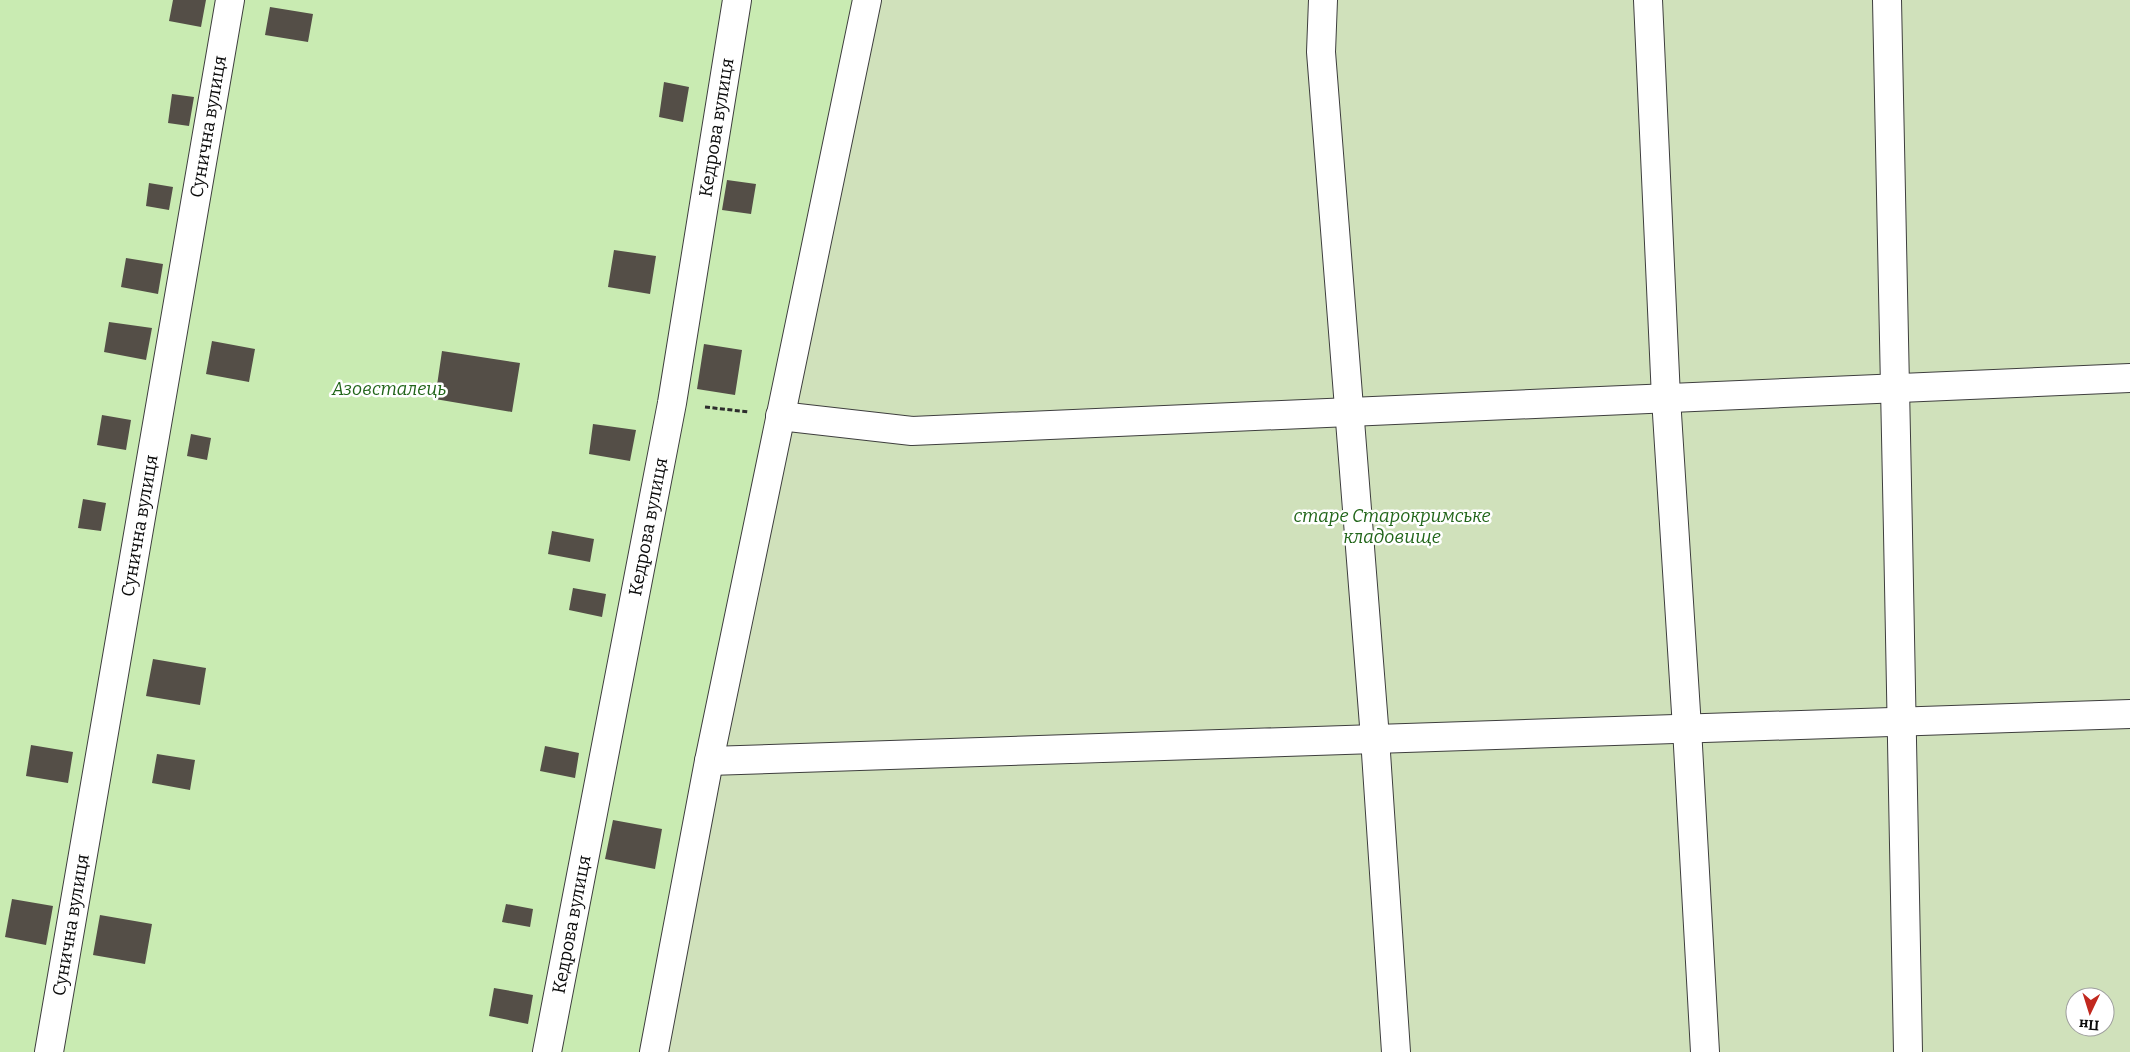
<svg xmlns="http://www.w3.org/2000/svg" width="2130" height="1052" viewBox="0 0 2130 1052" font-family="Bitter,serif">
  <style>
    .green { fill: #c9ebb2 }
    .cemetery { fill: #d0e1bb; fill-rule: evenodd }
    .building { fill: #544e47 }
    .lines { fill: none; stroke-linecap: round; stroke-linejoin: round }
    .minor-casing { stroke: #3e3e3e; stroke-width: 30 }
    .path { stroke: #2d2d2d; stroke-width: 3; stroke-dasharray: 5 2.5; stroke-linecap: butt }
    .minor { stroke: #fff; stroke-width: 28 }
    .labels { text-anchor: middle; stroke-width: 5; stroke-linejoin: round; paint-order: stroke }
    .street-label { font-size: 18px; fill: #0b0b0b; stroke: #fff }
    .park-label { font-size: 18px; font-style: italic; fill: #216519; stroke: #fff }
  </style>
  <rect width="100%" height="100%" fill="#fffdea"/>
  <path class="green" d="M0 0H867L654 1052H0Z"/>
  <path class="cemetery" d="M867 0H2130V1052H654ZM2075 997H2105V1027H2075Z"/>
  <path class="building" d="M173 0H206L201 27 169 21Z
    M270 7 313 14 308 42 265 35Z
    M664 82 689 87 683 122 659 117Z
    M172 94 194 97 189 126 168 123Z
    M727 180 756 184 751 214 722 210Z
    M149 183 173 187 169 210 146 206Z
    M614 250 656 256 650 294 608 287Z
    M126 258 163 264 158 294 121 287Z
    M109 322 152 328 146 360 104 352Z
    M212 341 255 349 249 382 206 374Z
    M704 344 742 350 735 395 697 389Z
    M442 351 520 363 512 412 435 399Z
    M102 415 131 420 126 450 97 445Z
    M593 424 636 430 630 461 589 454Z
    M191 434 211 438 207 460 187 456Z
    M83 499 106 503 101 531 78 528Z
    M552 531 594 539 590 562 548 554Z
    M573 588 606 594 602 617 569 610Z
    M153 659 206 668 200 705 146 696Z
    M31 745 73 752 68 783 26 776Z
    M545 746 579 753 575 778 540 771Z
    M157 754 195 760 190 790 152 783Z
    M613 820 662 829 655 869 605 859Z
    M12 899 53 906 46 945 5 937Z
    M506 904 533 909 530 927 502 922Z
    M100 915 152 924 145 964 93 955Z
    M494 988 533 995 528 1024 489 1016Z"/>
  <g class="lines">
    <defs>
      <g id="minor">
        <path d="M1323 0 1321 52 1375 738 1396 1052"/>
        <path d="M1648 0 1666 398 1687 728 1705 1052"/>
        <path d="M1887 0C1896 351 1900 701 1908 1052"/>
        <path d="M780 416 912 431 2130 378"/>
        <path d="M709 761 2130 714"/>
        <path id="s1" d="M49 1052 230 0"/>
        <path id="s2" d="M547 1052 672 403 737 0"/>
        <path d="M654 1052 709 761 867 0"/>
      </g>
    </defs>
    <use href="#minor" class="minor-casing"/>
    <path class="path" d="M705 407 749 412"/>
    <use href="#minor" class="minor"/>
  </g>
  <g class="labels">
    <g class="street-label">
      <text dy="6" stroke="none"><textPath href="#s1" startOffset="939">Сунична вулиця</textPath></text>
      <text dy="6" stroke="none"><textPath href="#s2" startOffset="940">Кедрова вулиця</textPath></text>
      <text dy="6" stroke="none"><textPath href="#s1" startOffset="534">Сунична вулиця</textPath></text>
      <text dy="6" stroke="none"><textPath href="#s2" startOffset="535">Кедрова вулиця</textPath></text>
      <text dy="6" stroke="none"><textPath href="#s1" startOffset="129">Сунична вулиця</textPath></text>
      <text dy="6" stroke="none"><textPath href="#s2" startOffset="130">Кедрова вулиця</textPath></text>
    </g>
    <g class="park-label">
      <text x="389" y="395">Азовсталець</text>
      <text x="1392" y="522">старе Старокримське<tspan x="1392" dy="21">кладовище</tspan></text>
    </g>
  </g>
  <g transform="translate(2090 1012) rotate(184)"><circle r="24" fill="#ffffff" stroke="#9d9d9d"/>
  <path d="M0-4L9 19L0 12L-9 19Z" fill="#c1281e"/>
  <text y="-8" font-size="14" font-weight="bold" text-anchor="middle" fill="#0b0b0b">Пн</text>
  </g>
</svg>
